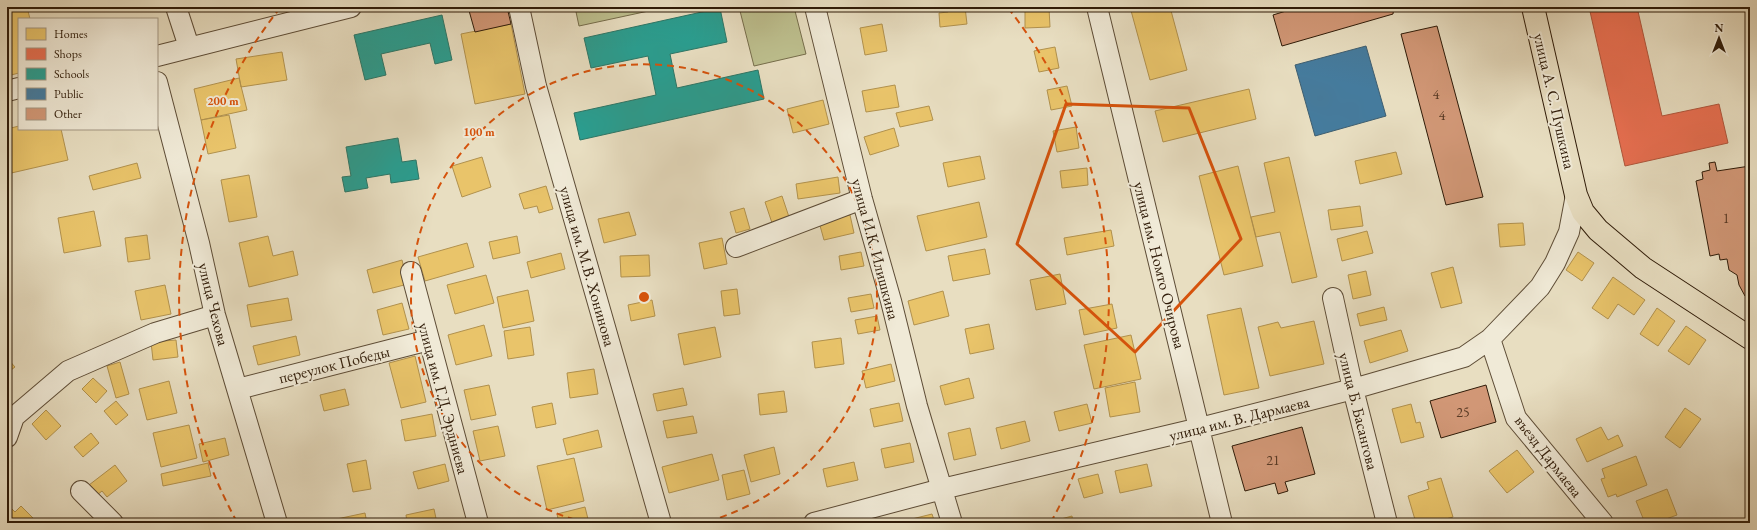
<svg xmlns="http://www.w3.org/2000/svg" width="1757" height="530" viewBox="0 0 1757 530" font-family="'EB Garamond',serif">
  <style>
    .pitch { fill: #bdbf8e; stroke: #766d4b }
    .homes { fill: #e9c46a; stroke: #b1914d }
    .shops { fill: #e76f51; stroke: #b0563b }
    .schools { fill: #2a9d8f; stroke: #2c7666 }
    .public { fill: #457b9d; stroke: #3e5e70 }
    .building { fill: #d19776; stroke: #2f1b08 }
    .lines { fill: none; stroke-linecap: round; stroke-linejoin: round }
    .minor-casing { stroke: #5d4c36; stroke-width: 22 }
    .major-casing { stroke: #2f1b08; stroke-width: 24 }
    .minor { stroke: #f0ead7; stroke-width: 20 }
    .major { stroke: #e8dec1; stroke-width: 22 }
    .marked { fill: none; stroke: #d6530c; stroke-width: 3; stroke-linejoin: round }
    .ring { fill: none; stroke: #d6530c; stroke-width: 2; stroke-dasharray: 7 5 }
    .labels { text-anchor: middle; stroke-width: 4; stroke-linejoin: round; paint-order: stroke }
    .number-label { font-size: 14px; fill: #583a24 }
    .street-label { font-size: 16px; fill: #2f1b08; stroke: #f0ead7 }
    .centre { fill: #d6530c; stroke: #f0ead7; stroke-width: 2 }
    .ring-label { font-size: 12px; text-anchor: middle; font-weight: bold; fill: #d6530c; stroke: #f0ead7; stroke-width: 4; stroke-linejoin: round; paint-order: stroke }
  </style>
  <rect width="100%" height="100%" fill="#e8dec1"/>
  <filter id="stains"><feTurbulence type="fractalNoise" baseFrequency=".005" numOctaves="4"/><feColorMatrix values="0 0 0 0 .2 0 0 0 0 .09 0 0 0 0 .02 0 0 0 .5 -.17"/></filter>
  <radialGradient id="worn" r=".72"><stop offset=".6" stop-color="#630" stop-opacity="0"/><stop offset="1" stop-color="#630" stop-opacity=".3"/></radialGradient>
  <path class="pitch" d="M575 7H667L579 26Z
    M739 7H794L806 54 754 66Z"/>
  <path class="homes" d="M7 7H27L30 19H19V73L7 76Z
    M948 7H965L967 24 940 27 939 13 948 12Z
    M1130 7H1170L1187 70 1150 80Z
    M1049 8 1050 27 1025 28V9Z
    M511 24 525 94 475 104 461 34Z
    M882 24 887 51 865 55 860 28Z
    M1055 47 1059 68 1039 72 1034 51Z
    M282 52 287 80 241 87 236 59Z
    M239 78 247 110 201 120 194 89Z
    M895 85 899 107 866 112 862 91Z
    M1067 86 1072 106 1051 110 1047 90Z
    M1249 89 1256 119 1163 142 1155 111Z
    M823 100 829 124 793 133 787 109Z
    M929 106 933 120 900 127 896 113Z
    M229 115 236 148 208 154 201 120Z
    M19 126V129H61L68 160 7 174V129Z
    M1076 127 1079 148 1057 152 1053 131Z
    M894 128 899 146 870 155 864 137Z
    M1396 152 1402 174 1360 184 1355 161Z
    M980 156 985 179 948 187 943 163Z
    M482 157 491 187 462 197 452 166Z
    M1289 157 1317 277 1292 283 1280 232 1256 237 1251 217 1275 212 1264 163Z
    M137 163 141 178 93 190 89 176Z
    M1238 166 1263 266 1224 275 1199 176Z
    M1087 168 1088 185 1062 188 1060 171Z
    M249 175 257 217 229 222 221 180Z
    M838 177 840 193 798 199 796 184Z
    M546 186 553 209 539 213 537 206 524 209 519 194Z
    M782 196 789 217 772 223 765 202Z
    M979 202 987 237 926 251 917 216Z
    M1360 206 1363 226 1331 230 1328 210Z
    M744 208 750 229 736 233 730 212Z
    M94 211 101 246 64 253 58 218Z
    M629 212 636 235 604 243 598 219Z
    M850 215 854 233 824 240 819 222Z
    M1523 223 1525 245 1500 247 1498 224Z
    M1111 230 1114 246 1067 255 1064 238Z
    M1367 231 1373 253 1342 261 1337 239Z
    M147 235 150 259 128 262 125 238Z
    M268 236 273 256 293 251 298 275 249 287 239 243Z
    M517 236 520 253 493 259 489 242Z
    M722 238 727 264 704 269 699 243Z
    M467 243 474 267 425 281 418 257Z
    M985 249 990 274 953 281 948 256Z
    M861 252 864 266 841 270 839 256Z
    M1578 252 1594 263 1582 281 1566 270Z
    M561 253 565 269 531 278 527 262Z
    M649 255 650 276 621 277 620 256Z
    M402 260 408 284 373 293 367 270Z
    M1453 267 1462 303 1441 308 1431 273Z
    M1366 271 1371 295 1353 299 1348 275Z
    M1060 274 1066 304 1036 310 1030 280Z
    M486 275 494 303 455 314 447 285Z
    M1613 277 1645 300 1634 315 1618 304 1608 319 1592 308Z
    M165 285 171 314 141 320 135 291Z
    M737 289 740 314 724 316 721 291Z
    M528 290 534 321 503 328 497 297Z
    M943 291 949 316 914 325 908 301Z
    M871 294 874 308 851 312 848 298Z
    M288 298 292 320 251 327 247 305Z
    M652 300 655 316 631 321 628 305Z
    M402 303 409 329 383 335 377 310Z
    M1112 304 1117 328 1084 335 1079 310Z
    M1384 307 1387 320 1360 326 1357 314Z
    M1241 308 1259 388 1224 395 1207 315Z
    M1657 308 1675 321 1658 346 1640 334Z
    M877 316 880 330 858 334 855 320Z
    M1314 321 1324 364 1270 376 1258 327 1278 322 1281 328Z
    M989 324 994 349 970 354 965 329Z
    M484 325 492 356 456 365 448 335Z
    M1686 326 1706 340 1689 365 1668 351Z
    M530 327 534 355 508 359 504 331Z
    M715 327 721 357 684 365 678 334Z
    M1401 330 1408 351 1370 363 1364 341Z
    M1131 335 1141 379 1094 389 1084 345Z
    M296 336 300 355 258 365 253 346Z
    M841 338 844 364 815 368 812 342Z
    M176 340 178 357 153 360 151 342Z
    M415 356 426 402 401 408 389 363Z
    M7 358 15 367 7 373Z
    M120 362 129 394 116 398 107 366Z
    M891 364 895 381 866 388 862 371Z
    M594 369 598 394 570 398 567 373Z
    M93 378 107 391 96 403 82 389Z
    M969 378 974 398 945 405 940 386Z
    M169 381 177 413 147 420 139 389Z
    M1135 382 1140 412 1110 417 1105 388Z
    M489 385 496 415 471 420 464 390Z
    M683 388 687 405 657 411 653 394Z
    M345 389 349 405 324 411 320 395Z
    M784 391 787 412 760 415 758 394Z
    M116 401 128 415 116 425 104 411Z
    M552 403 556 424 536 428 532 407Z
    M899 403 903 421 874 427 870 409Z
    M1087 404 1092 423 1059 431 1054 412Z
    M1411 404 1416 423 1420 422 1424 437 1401 443 1392 409Z
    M1685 408 1701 419 1680 448 1665 437Z
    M46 410 61 426 46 440 32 424Z
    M432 414 436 436 405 441 401 420Z
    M693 416 697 433 667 438 663 421Z
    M1025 421 1030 441 1001 449 996 428Z
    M189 425 197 458 161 467 153 433Z
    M498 426 505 456 480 461 473 431Z
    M1601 427 1608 440 1618 435 1623 446 1587 462 1576 439Z
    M970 428 976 455 954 460 948 433Z
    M598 430 602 447 567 455 563 439Z
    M91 433 99 443 83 457 74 447Z
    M225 438 229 455 203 462 199 444Z
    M910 443 914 462 885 468 881 449Z
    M774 447 780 474 751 482 744 455Z
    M1517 450 1534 472 1507 493 1489 471Z
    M712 454 719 480 669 493 662 467Z
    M1636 456 1647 485 1617 497 1616 494 1608 497 1601 479 1605 478 1602 469Z
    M574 458 584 501 547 510 537 466Z
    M366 460 371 489 353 492 347 464Z
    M854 462 858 480 827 487 823 469Z
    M208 463 211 476 163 486 161 474Z
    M445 464 449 481 418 489 413 472Z
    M1147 464 1152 486 1120 493 1115 471Z
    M115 465 127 481 107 497 102 491 97 495 89 485Z
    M744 470 750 494 727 500 722 475Z
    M1098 474 1103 493 1084 498 1078 479Z
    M1441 478 1453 517 1431 523H1416L1408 496 1429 489 1427 482Z
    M1667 489 1677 515 1655 523H1645L1636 501Z
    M9 506 15 512 21 506 34 519 30 523H7V507Z
    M585 507 589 523H559L557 514Z
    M434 509 437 523H407L406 515Z
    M365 513 367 523H333L332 520Z
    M932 514 935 523H901L900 522Z
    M1072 516 1073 523H1050V522Z"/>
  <path class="shops" d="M1589 7H1637L1662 116 1719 104 1728 143 1625 166Z"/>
  <path class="schools" d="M720 8 727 42 670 54 677 88 758 70 764 99 580 140 574 113 656 95 648 56 591 68 584 38Z
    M442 15 452 60 435 64 430 43 381 54 386 75 365 80 354 35Z
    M398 138 402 162 416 160 419 179 391 183 390 174 366 178 368 188 345 192 342 177 351 176 346 147Z"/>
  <path class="public" d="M1366 46 1386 116 1315 136 1295 65Z"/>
  <path class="building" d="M468 7H507L511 24 475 32Z
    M1299 7H1394L1393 14 1282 46 1273 15Z
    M1437 26 1483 197 1446 205 1401 34Z
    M1715 162 1717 171 1750 166V299L1745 296 1739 285 1737 275 1729 270 1727 259 1720 260 1719 254 1710 256 1696 181 1703 179 1702 172 1710 170 1709 163Z
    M1486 385 1496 422 1441 438 1430 401Z
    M1302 427 1315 474 1285 482 1288 491 1278 494 1275 483 1245 491 1232 446Z"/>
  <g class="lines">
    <defs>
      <path id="minor" d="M176 7 189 47
        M519 7 536 86 661 523
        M815 7 862 199 891 301 917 406 952 523
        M1097 7 1222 523
        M157 56 351 7
        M157 82 199 243 215 315 277 523
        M7 91 19 88
        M736 247 862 199
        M411 272 478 523
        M1333 298 1353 389 1387 523
        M1490 339 1516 418 1603 523
        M238 389 429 340
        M7 437 14 417 68 371 155 333 215 315
        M81 491 113 523
        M814 523 942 489 1200 428 1353 389 1464 357 1490 339 1540 287 1555 263 1569 232 1576 195"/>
      <path id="major" d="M1533 7 1576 195 1583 212 1598 230 1643 268 1750 338"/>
    </defs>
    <use href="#minor" class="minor-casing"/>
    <use href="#major" class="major-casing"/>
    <use href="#minor" class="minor"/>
    <use href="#major" class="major"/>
  </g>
  <path class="marked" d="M1066 104 1189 108 1241 239 1135 352 1017 244Z"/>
  <g class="ring">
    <path d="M586 523A233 233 0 1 1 702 523"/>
    <path d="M237 522A465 465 0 0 1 280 8M1008 8A465 465 0 0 1 1051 522"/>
  </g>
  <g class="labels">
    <g class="number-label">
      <text x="1436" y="99">4</text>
      <text x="1442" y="120">4</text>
      <text x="1726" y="223">1</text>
      <text x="1463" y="417">25</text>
      <text x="1273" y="465">21</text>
    </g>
    <g class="street-label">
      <text transform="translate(1555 101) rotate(77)" y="6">улица А. С. Пушкина</text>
      <text transform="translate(876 249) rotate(75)" y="6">улица И.К. Илишкина</text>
      <text transform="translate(1160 265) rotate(76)" y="6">улица им. Номто Очирова</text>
      <text transform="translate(588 266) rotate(74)" y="6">улица им. М.В. Хонинова</text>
      <text transform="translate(214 304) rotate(76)" y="6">улица Чехова</text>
      <text transform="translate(334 364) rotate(-14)" y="6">переулок Победы</text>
      <text transform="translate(444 398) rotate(75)" y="6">улица им. Г.Д. Эрдниева</text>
      <text transform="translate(1359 411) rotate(76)" y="6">улица Б. Басангова</text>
      <text transform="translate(1239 418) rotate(-14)" y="6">улица им. В. Дармаева</text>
      <text transform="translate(1549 456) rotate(52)" y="6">въезд Дармаева</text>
    </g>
  </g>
  <circle cx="644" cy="297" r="6" class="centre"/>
  <g class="ring-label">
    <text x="223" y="105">200 m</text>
    <text x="479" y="136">100 m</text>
  </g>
  <rect width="1757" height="530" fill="none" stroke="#e8dec1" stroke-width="24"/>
  <rect x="8" y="8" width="1741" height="514" fill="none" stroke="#2f1b08" stroke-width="2"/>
  <rect x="12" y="12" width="1733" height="506" fill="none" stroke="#2f1b08"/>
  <rect x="18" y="18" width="140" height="112" fill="#f0ead7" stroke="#a39784"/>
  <rect x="26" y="28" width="20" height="12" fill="#e9c46a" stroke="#a39784"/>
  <text x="54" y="38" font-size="12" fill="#2f1b08">Homes</text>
  <rect x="26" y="48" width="20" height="12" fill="#e76f51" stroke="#a39784"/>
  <text x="54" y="58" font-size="12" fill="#2f1b08">Shops</text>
  <rect x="26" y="68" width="20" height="12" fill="#2a9d8f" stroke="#a39784"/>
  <text x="54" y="78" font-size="12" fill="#2f1b08">Schools</text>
  <rect x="26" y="88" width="20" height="12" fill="#457b9d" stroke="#a39784"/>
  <text x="54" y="98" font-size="12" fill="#2f1b08">Public</text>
  <rect x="26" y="108" width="20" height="12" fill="#d19776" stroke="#a39784"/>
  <text x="54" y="118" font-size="12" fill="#2f1b08">Other</text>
  <g transform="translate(1719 38)" stroke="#f0ead7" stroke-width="3" paint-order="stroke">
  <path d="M0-3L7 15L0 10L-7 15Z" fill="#2f1b08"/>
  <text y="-6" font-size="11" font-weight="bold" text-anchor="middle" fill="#2f1b08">N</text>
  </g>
  <rect width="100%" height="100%" filter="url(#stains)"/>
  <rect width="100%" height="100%" fill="url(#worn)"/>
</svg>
